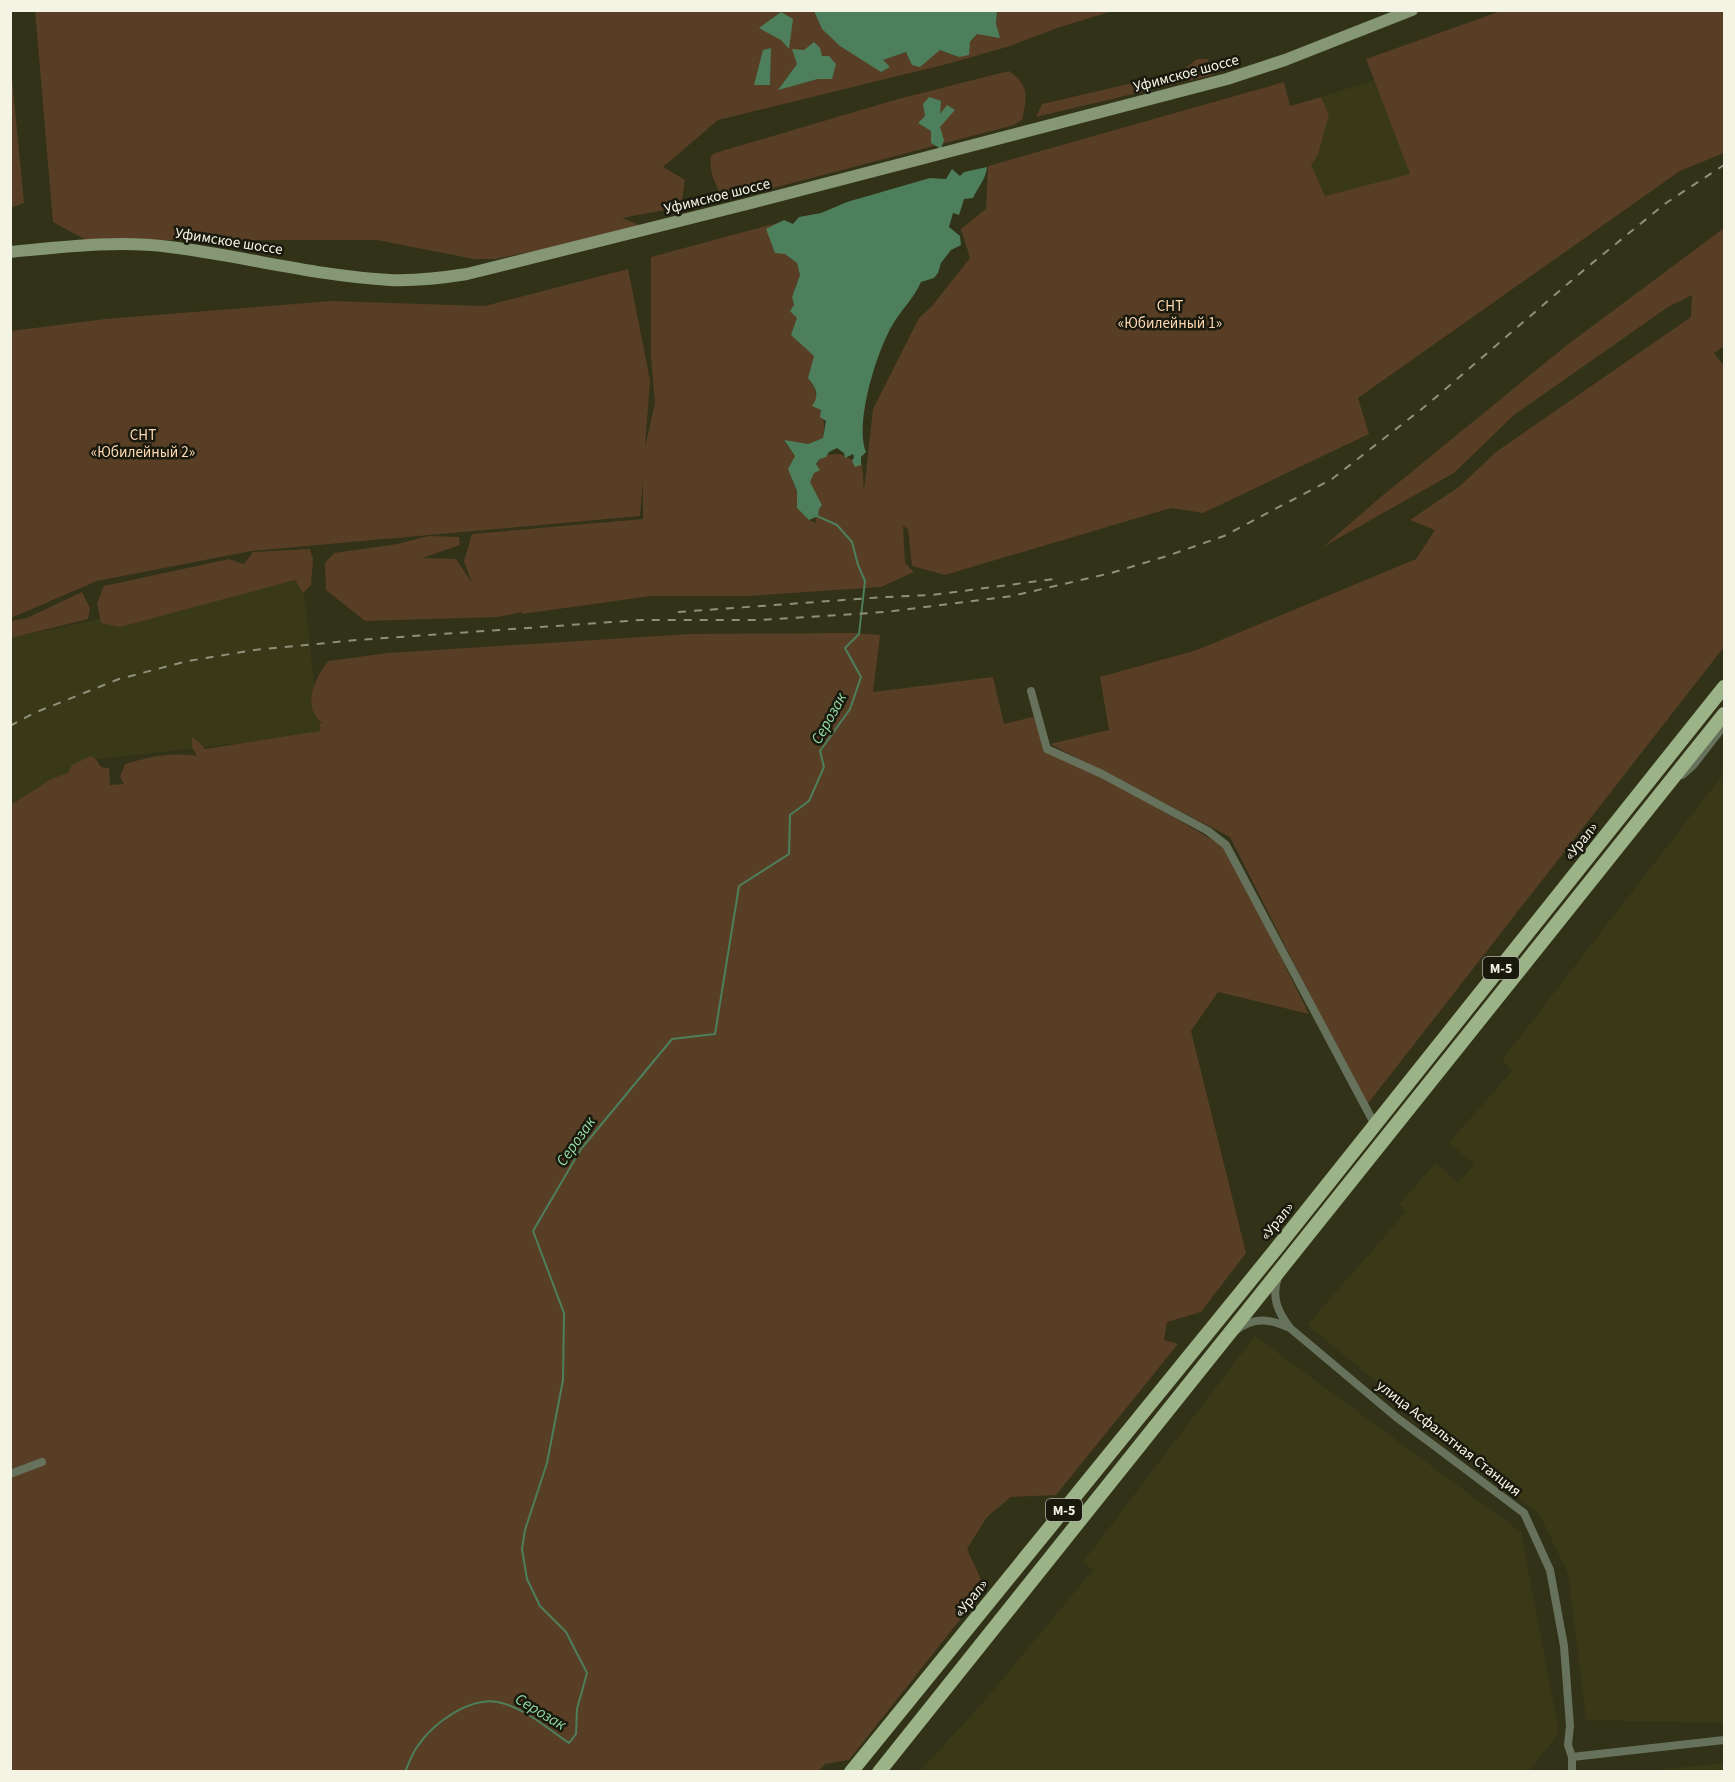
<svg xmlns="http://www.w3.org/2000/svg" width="1735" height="1782" viewBox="0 0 1735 1782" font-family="'Source Sans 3',sans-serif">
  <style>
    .built { fill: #393918 }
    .green { fill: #573e24; fill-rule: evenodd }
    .water { fill: #4e7f5c }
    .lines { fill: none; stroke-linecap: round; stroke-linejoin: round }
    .stream { stroke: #4e7f5c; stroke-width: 2 }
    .minor { stroke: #67725d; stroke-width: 8 }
    .tertiary { stroke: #67725d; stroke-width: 10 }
    .secondary { stroke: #859775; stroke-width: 12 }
    .primary { stroke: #9cb388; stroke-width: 14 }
    .rail { stroke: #8f907b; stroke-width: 2; stroke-dasharray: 8 8; stroke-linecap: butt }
    .labels { text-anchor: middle; stroke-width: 5; stroke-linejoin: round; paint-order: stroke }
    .shield { fill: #19190e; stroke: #b2b2a4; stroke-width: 1.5 }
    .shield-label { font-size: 14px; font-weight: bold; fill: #f3f4e4 }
    .street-label { font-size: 15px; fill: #f3f4e4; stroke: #19190e }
    .park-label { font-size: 15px; fill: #fdd8b3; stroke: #19190e }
    .water-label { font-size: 16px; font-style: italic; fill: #92dca6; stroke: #19190e }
  </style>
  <rect width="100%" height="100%" fill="#313218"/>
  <path class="built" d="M1374 80 1410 174 1325 197 1310 165 1318 155 1329 115 1321 97Z
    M302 575 320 734 90 760 11 812V638Z
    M1724 773V1723L1586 1720 1568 1573 1539 1514 1307 1325 1406 1212 1399 1204 1436 1163 1457 1183 1475 1165 1449 1143 1512 1071 1502 1060Z
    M1255 1336 1521 1532 1559 1733 1529 1771H920L980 1706 1093 1570 1083 1562Z
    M1724 1763V1771H1647Z"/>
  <path class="green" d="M35 11H814L822 29 882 60 906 52 940 50 959 57 977 34 996 24 997 11H1113L1057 28 1010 46 951 63 718 120 663 167 685 180 681 207 622 218 642 226 585 241 495 259H474L377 240H86L53 222ZM797 64 832 79H818L779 89Z
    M1501 11H1724V153L1680 171 1358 398 1369 434 1203 513 1171 508 945 575 912 566 908 529 903 526 905 563 914 572 881 587 749 596H651L522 614V612L498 617 365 621 326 590 325 563 334 553 397 544 429 536 459 537 460 545 422 558 456 559 472 583 464 561 472 534 643 519V481L640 516 251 551 97 581 11 618V331L105 319 331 301 485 306 628 269 650 380 645 447 655 403 651 358V257L781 222 797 263 800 275 792 297 797 318 815 356 808 378C816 388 815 389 817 400 822 419 826 416 823 438L808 444 784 441 795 456 793 483 797 491V508L809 520 816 523C812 489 798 485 824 455L840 454 862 464 864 490 873 409 919 318 932 306 970 258 961 229 986 209 988 166 1284 82 1290 106 1321 97 1329 115 1318 155 1311 165 1325 196 1410 174 1366 59Z
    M10 57 24 203 11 208H10Z
    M1197 59H1208L1213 75 1036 117 1042 104 1180 72Z
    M1009 71C1030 86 1027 97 1022 120L1014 125 724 201C717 187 708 172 711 156L715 153 898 99Z
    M1724 228V346L1714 353 1724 366V647L1366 1106 1230 837 1050 744 1109 730 1100 677 1197 650 1416 559 1435 530 1410 520 1460 486 1496 452 1691 317 1692 295 1668 307 1514 415 1454 473 1323 547 1382 496 1567 345Z
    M310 549 313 559 311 585 303 593 295 580 120 627 101 623 97 603 104 586 229 559 244 564 253 552Z
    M82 592 90 608 88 619 11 638V621L27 618Z
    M854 633 880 635 873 692 993 677 1004 724 1037 716 1044 743 1220 844 1230 854 1309 1014 1218 992 1191 1031 1246 1253 1201 1312 1167 1322 1164 1340 1178 1344 1056 1495 1011 1497 987 1517 967 1549 985 1588 849 1760 825 1764 818 1772H11V805L51 779 68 773 72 765 91 756 96 759 101 767 109 768 110 785 124 784 120 777 125 764C149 757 171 752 197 756L192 747V737L198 741 205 749 320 731 319 723H322C301 705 315 679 328 661L388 653 689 634Z"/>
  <path class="water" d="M814 11H997L996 24 1000 38 977 34 970 42 969 55 959 57 940 50 920 67 912 65 906 52 883 60 890 67 881 72 840 46 822 29Z
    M781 12 793 19 789 49 781 40 759 28Z
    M814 42 820 48 822 56H829L836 64 832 79H818L778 90 797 64 792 49 804 50Z
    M771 48 770 85H754L763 50Z
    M929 97 941 101 940 114 947 105 955 110 940 127 944 140 941 149 931 143V131L918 123 925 116 923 104Z
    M987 167C986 179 978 187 973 198L964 199 959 215 953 213 949 227 960 236 961 245 951 250 941 263 938 273 934 278 921 282C914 298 902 309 893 324 877 350 854 424 866 452L861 457V465L855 467 852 461 854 457 853 454 845 458 844 453 837 448 829 452 826 457 820 459 816 464 820 470 814 473 810 482 822 505 819 509 818 516 809 520 797 508V491L788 469 795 456 784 440 808 444 823 438 826 421 820 417 821 410 812 406C820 395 816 388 808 378L814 356 791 335 797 318 790 311 794 305 792 297 800 275 797 263 785 254 775 253 766 229 784 220 793 224 799 217 821 213 847 202 930 178 946 179 952 169 960 176 964 172Z"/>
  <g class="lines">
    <path class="stream" d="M405 1772C409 1763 412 1754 417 1747 433 1723 472 1694 502 1703 527 1710 548 1729 569 1743L576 1734 577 1709 587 1673 566 1632 540 1606 527 1579 522 1549 525 1530 547 1463 563 1380 564 1313 533 1231 581 1149 672 1039 715 1034 739 886 789 854 790 815 809 801 824 767 820 751 850 709 861 677 845 648 859 634 865 581 858 565 852 542 837 525 817 516"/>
    <path class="minor" d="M1031 691 1047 749 1102 774 1208 831 1226 845 1375 1125
      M1278 1277C1271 1298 1278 1312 1290 1328L1396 1417 1524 1513 1550 1570 1564 1646 1570 1726 1568 1745 1572 1757 1724 1740
      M1235 1331C1254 1316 1270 1319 1290 1328
      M10 1474 42 1462
      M1572 1757V1772"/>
    <path class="tertiary" d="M1682 774 1693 764 1724 724"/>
    <path class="secondary" d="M10 252C63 247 117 240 170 247 243 256 316 276 390 280 416 281 442 278 467 274L747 204 1227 79 1285 60 1412 10"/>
    <path class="primary" d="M851 1772 1276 1249 1724 687
      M879 1772 1724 714"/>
    <path class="rail" d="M678 612 885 597 932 595 1054 579
      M10 726 34 713 119 679 188 661 254 650 357 640 641 620H761L885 612 1012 596 1111 573 1167 556 1224 536 1332 479 1428 404 1585 269 1666 203 1724 165"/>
  </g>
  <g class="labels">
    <g class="shield">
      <rect x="1483" y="957" width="36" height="22" rx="4.5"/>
      <rect x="1046" y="1499" width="36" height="22" rx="4.5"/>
    </g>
    <g class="shield-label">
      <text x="1501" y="973">М-5</text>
      <text x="1064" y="1515">М-5</text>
    </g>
    <g class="street-label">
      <text transform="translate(1186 73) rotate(-15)" y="5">Уфимское шоссе</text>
      <text transform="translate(717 196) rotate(-14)" y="5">Уфимское шоссе</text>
      <text transform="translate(229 241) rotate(9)" y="5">Уфимское шоссе</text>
      <text transform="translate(1581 841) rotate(-51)" y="5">«Урал»</text>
      <text transform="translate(1277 1221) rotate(-51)" y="5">«Урал»</text>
      <text transform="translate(1449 1438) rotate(38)" y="5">улица Асфальтная Станция</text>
      <text transform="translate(971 1598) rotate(-51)" y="5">«Урал»</text>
    </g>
    <g class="park-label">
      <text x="1170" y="311">СНТ<tspan x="1170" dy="17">«Юбилейный 1»</tspan></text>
      <text x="143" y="440">СНТ<tspan x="143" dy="17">«Юбилейный 2»</tspan></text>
    </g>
    <g class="water-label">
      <text transform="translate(828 718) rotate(-61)" y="6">Серозак</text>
      <text transform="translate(575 1141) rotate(-55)" y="6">Серозак</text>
      <text transform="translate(541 1711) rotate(31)" y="6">Серозак</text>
    </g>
  </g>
  <rect width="1735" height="1782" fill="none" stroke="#f3f4e4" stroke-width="24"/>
</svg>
